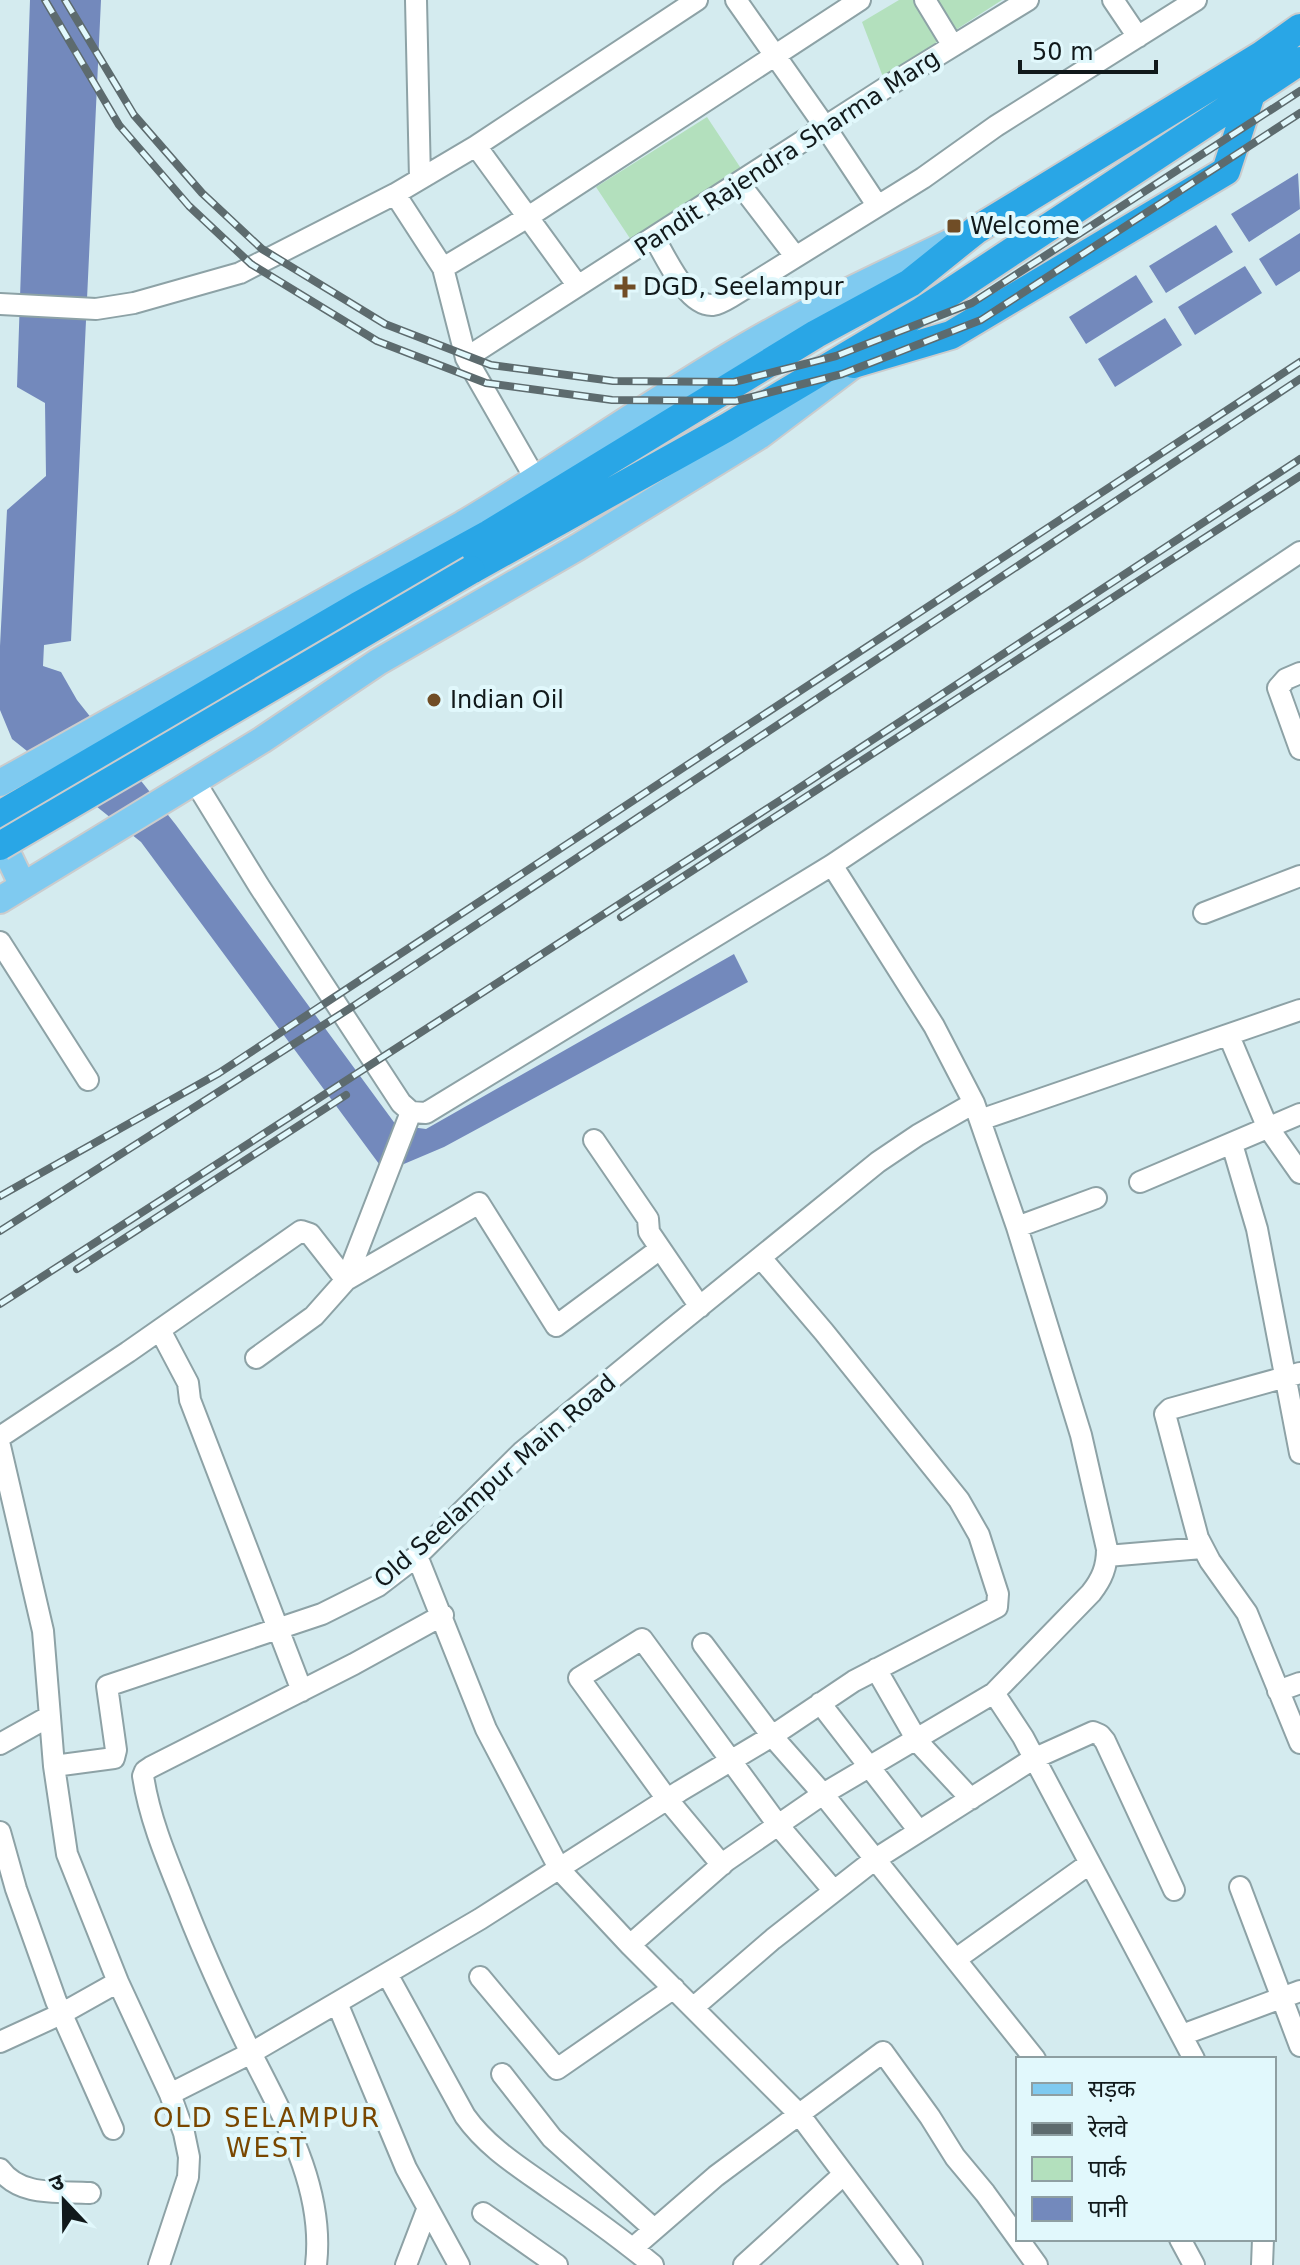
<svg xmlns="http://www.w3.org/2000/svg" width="1300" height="2265" viewBox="0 0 1300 2265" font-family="'DejaVu Sans','Noto Sans Devanagari',sans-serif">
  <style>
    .green { fill: #b3e0bd }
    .water { fill: #7389bc }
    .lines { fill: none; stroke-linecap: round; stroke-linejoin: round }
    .minor-casing { stroke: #8da2a6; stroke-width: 24 }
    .major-casing { stroke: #cbcccd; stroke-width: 30 }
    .highway-casing { stroke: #cbcccd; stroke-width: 32 }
    .minor { stroke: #fff; stroke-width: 20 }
    .major { stroke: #7fcaf0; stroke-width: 26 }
    .highway { stroke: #29a6e6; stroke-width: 28 }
    .rail-casing { stroke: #5d6b6e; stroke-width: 8 }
    .rail { stroke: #e1f8fc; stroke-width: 5; stroke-dasharray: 15; stroke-linecap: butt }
    .highway-bridge-casing { stroke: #cbcccd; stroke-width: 32; stroke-linecap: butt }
    .highway-bridge { stroke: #29a6e6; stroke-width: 28 }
    .poi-dot { fill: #704d26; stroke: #e1f8fc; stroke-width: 3 }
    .labels { text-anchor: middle; stroke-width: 8; stroke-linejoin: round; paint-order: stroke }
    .street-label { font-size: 24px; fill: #11191b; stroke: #e1f8fc }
    .poi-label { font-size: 24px; fill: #11191b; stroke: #e1f8fc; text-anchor: start }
    .neighbourhood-label { font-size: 26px; letter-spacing: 2px; fill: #794700; stroke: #e1f8fc }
  </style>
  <rect width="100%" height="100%" fill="#d4ebef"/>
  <path class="green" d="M899 0H1002L883 77 862 22Z
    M707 117 742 170 633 243 596 187Z"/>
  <path class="water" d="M30 0H101L71 641 44 645 43 666 61 672 77 700 176 825 396 1125 426 1129 734 954 748 982 444 1147 385 1172 141 842 12 739 0 710V646L7 510 46 476 45 403 17 387Z
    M1298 173 1300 209 1249 242 1231 214Z
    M1216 225 1233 252 1166 293 1149 266Z
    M1300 233V271L1276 286 1259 259Z
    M1245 266 1262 293 1195 335 1178 307Z
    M1136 275 1153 302 1086 344 1069 317Z
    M1165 318 1182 345 1115 387 1098 359Z"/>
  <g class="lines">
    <defs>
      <path id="minor" d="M416 0 420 179
        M736 0 826 128 877 205
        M925 0 953 46
        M1113 0 1138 37
        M476 146 578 286
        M739 183 795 256
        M395 194 443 268 466 358 536 480
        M655 239C666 258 688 307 713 305 719 304 726 300 731 297L923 178 996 126 1196 0
        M443 268 528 217 860 0
        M0 304 96 309 134 303 240 273 395 194 476 146 697 0
        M466 358 896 81 1028 0
        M1300 673 1286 679 1278 688 1300 749
        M194 780 259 886 401 1103 411 1112 426 1113 832 865 1300 552
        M1204 913 1300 876
        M0 942 88 1080
        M1229 1036 1267 1126 1300 1173
        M980 1120 1300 1010
        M594 1140 648 1219 649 1232 700 1307
        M1232 1144 1257 1229 1300 1453
        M1140 1182 1300 1114
        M1017 1227 1096 1198
        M160 1330 188 1383 190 1400 302 1691
        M256 1358 314 1316 346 1280 411 1112
        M1300 1373 1170 1409 1165 1414 1198 1538 1210 1561 1247 1613 1300 1743
        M0 1437 128 1352 301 1231 310 1234 346 1280 479 1203 556 1326 660 1249
        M0 1446 43 1631 54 1766
        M417 1556 486 1729 560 1870 630 1945 799 2114 912 2265
        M1107 1556 1202 1548
        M703 1644 772 1736 823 1794 1035 2059
        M876 1669 918 1742 971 1799
        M1278 1691 1300 1683
        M994 1693 1023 1737 1194 2059
        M820 1703 919 1831
        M0 1744 50 1716
        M0 1832 16 1889 56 2001 113 2129
        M722 1865 667 1799 579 1678 642 1639 778 1825 833 1890
        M1240 1887 1300 2046
        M630 1945 726 1861 823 1794 994 1693 1091 1593C1102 1579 1107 1567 1107 1549L1081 1435 1017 1227 974 1103 934 1026 832 865
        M956 1959 1089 1864
        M387 1974 465 2116C487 2147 518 2166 549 2188 584 2212 619 2237 653 2265
        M480 1977 557 2069 674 1988
        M337 2003 406 2168 459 2265
        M694 2007 773 1939 874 1860 1033 1759 1093 1732 1100 1735 1105 1741 1174 1890
        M1182 2035 1300 1991
        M0 2042 61 2014 118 1982
        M502 2074 552 2138 654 2229
        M170 2094 251 2053 480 1919 680 1791 772 1736 854 1681 997 1607 998 1594 979 1535 959 1500 824 1332 761 1258
        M0 2169C20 2197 58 2191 90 2193
        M483 2213 557 2265
        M1180 2239 1194 2265
        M633 2248 716 2176 883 2052 930 2117 955 2157 985 2193 1037 2265
        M159 2265 188 2177 189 2157 184 2133 170 2094 118 1982 67 1854 54 1766 114 1758 116 1750 107 1686 322 1614 378 1586 417 1556 522 1452 667 1333 878 1162 918 1135 974 1103
        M316 2265C325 2189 284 2118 251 2053 225 2000 201 1947 180 1892 165 1855 149 1816 143 1776L145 1771 151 1767 354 1664 443 1615
        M406 2265 427 2210
        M744 2265 843 2175
        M1262 2265 1263 2239"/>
      <path id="major" d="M0 783 463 524C559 467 650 402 746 346 813 307 883 274 953 241
        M0 838 23 886
        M0 900 262 740 378 662 578 547 759 436 860 360"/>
      <path id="highway" d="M853 364 951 335 1226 171 1252 91
        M471 570 726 428 922 311 1300 61
        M0 815 358 606 489 534 816 334 910 283 976 230 1262 55 1300 28"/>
    </defs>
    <use href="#minor" class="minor-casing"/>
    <use href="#major" class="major-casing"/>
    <use href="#highway" class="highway-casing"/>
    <use href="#minor" class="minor"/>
    <use href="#major" class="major"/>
    <use href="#highway" class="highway"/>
    <defs>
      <path id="rail" d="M45 0 119 125 189 206 251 264 377 341 486 383 612 400 736 401 842 374 981 320 1300 113
        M65 0 134 115 202 193 262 249 385 324 491 365 613 381 734 382 836 356 972 303 1300 91
        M621 917 1300 476
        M0 1196 219 1073 1300 362
        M0 1231 355 1005 1300 379
        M77 1269 346 1095
        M0 1304 790 794 1300 459"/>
    </defs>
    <use href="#rail" class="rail-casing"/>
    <use href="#rail" class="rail"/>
    <defs>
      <path id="highway-bridge" d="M0 846 471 570"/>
    </defs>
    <use href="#highway-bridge" class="highway-bridge-casing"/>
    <use href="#highway-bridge" class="highway-bridge"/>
  </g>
  <g class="poi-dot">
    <rect x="946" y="218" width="16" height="16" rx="4"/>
    <path d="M621 275h8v8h8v8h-8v8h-8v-8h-8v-8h8z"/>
    <circle cx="434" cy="700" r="8"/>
  </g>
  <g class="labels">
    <g class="street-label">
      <text transform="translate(787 153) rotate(-33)" y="8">Pandit Rajendra Sharma Marg</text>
      <text transform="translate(495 1481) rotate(-41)" y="8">Old Seelampur Main Road</text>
    </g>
    <g class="poi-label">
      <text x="970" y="234">Welcome</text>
      <text x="643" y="295">DGD, Seelampur</text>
      <text x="450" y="708">Indian Oil</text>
    </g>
    <g class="neighbourhood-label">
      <text x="267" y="2127">OLD SELAMPUR<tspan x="267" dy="30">WEST</tspan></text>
    </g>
  </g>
  <rect x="1016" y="2057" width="260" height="184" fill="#e1f8fc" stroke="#8e9fa2" stroke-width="2"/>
  <rect x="1032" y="2083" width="40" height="12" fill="#7fcaf0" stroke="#8e9fa2" stroke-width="2"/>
  <text x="1088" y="2097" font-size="24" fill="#11191b">सड़क</text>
  <rect x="1032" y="2123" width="40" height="12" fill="#5d6b6e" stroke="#8e9fa2" stroke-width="2"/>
  <text x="1088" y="2137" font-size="24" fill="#11191b">रेलवे</text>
  <rect x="1032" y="2157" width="40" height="24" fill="#b3e0bd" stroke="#8e9fa2" stroke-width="2"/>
  <text x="1088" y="2177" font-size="24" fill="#11191b">पार्क</text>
  <rect x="1032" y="2197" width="40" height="24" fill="#7389bc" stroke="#8e9fa2" stroke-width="2"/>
  <text x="1088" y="2217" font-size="24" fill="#11191b">पानी</text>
  <g transform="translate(64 2201) rotate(338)" stroke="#e1f8fc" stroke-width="6" paint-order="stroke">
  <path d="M0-6L14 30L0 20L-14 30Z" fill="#11191b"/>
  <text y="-12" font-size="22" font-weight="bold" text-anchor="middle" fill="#11191b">उ</text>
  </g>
  <path d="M1020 60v12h136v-12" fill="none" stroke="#11191b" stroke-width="4"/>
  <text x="1032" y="60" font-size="24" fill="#11191b" stroke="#e1f8fc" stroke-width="6" paint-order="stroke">50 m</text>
</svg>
